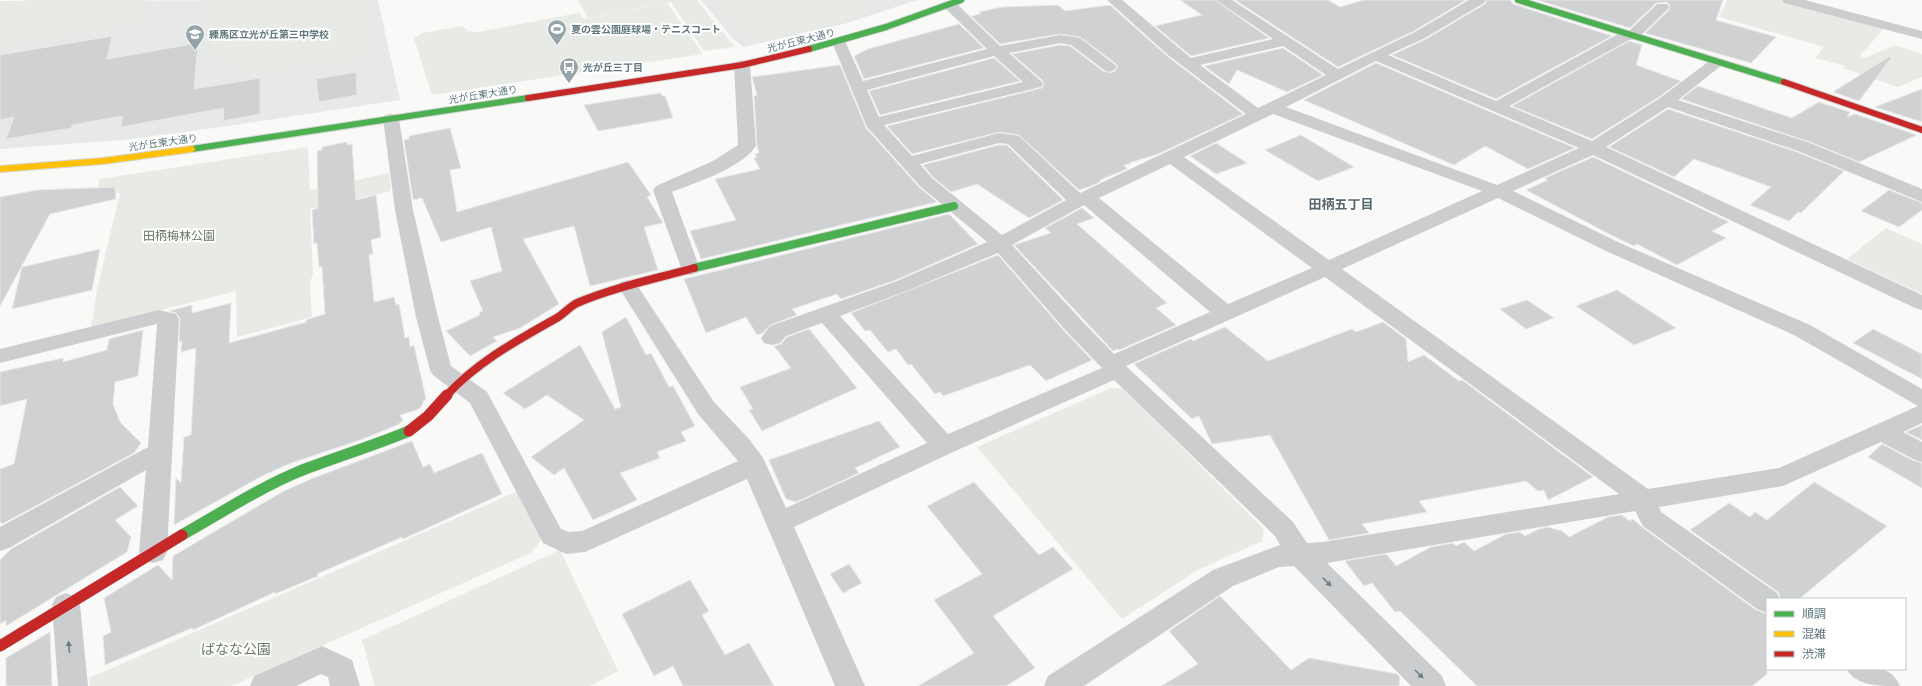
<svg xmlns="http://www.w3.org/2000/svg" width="1922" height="686" viewBox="0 0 1922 686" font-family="'Golos Text','Noto Sans JP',sans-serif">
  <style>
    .built { fill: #e7e9e8 }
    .green { fill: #e8ebe5 }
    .building { fill: #cfd1d2; stroke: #e8e8e8 }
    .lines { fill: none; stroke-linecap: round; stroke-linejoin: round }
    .fast-far2-casing { stroke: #d4d6d6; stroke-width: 8 }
    .fast-far1-casing { stroke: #d4d6d6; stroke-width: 10 }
    .fast-casing { stroke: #d4d6d6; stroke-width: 12 }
    .slow-casing { stroke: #d4d6d6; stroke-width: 8 }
    .jam-far2-casing { stroke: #d4d6d6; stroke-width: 8 }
    .jam-far1-casing { stroke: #d4d6d6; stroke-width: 10 }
    .jam-casing { stroke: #d4d6d6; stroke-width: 12 }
    .street { fill: #cbcdce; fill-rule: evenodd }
    .fast-far2 { stroke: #4caf50; stroke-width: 6 }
    .fast-far1 { stroke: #4caf50; stroke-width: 8 }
    .fast { stroke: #4caf50; stroke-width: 11 }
    .slow { stroke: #ffc107; stroke-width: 6 }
    .jam-far2 { stroke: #c62828; stroke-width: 6 }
    .jam-far1 { stroke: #c62828; stroke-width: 8 }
    .jam { stroke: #c62828; stroke-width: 11 }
    .oneway { fill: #6a8085 }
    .labels { text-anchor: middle; stroke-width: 4; stroke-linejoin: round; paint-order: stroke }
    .far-poi-label { font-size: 10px; font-weight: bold; fill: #5f777d; stroke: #fff; text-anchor: start }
    .far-street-label { font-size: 10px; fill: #5f777d; stroke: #fff }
    .park-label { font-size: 12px; fill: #6c7a63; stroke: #fff }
    .neighbourhood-label { font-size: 13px; font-weight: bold; fill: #56696e; stroke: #fff }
    .near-park-label { font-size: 14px; fill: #6c7a63; stroke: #fff }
  </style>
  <rect width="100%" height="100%" fill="#f9f9f8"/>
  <path class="built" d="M378 0 400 100 207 129 122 140 0 149V1Z
    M701 0H917L844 24 743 47 732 38Z"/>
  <path class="green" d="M29 0H147L144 23 0 47V5Z
    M202 0H364L369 28 365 31 370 57C318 67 270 73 218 66V59L212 60 213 28 198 30Z
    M578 0H697L735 47 704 51 671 2 588 18Z
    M716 0H870L863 3 871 12 813 28 750 43Z
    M1727 0H1783L1885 27 1860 56 1865 58 1895 45 1922 54V77L1898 87 1843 68 1846 66 1815 58 1824 47 1719 17Z
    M667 3 703 54 432 95 414 38 422 33 462 26 468 31 478 32 579 13 584 19Z
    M308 147 310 190 389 173 391 191 310 209 313 273 310 283 312 317 237 337 236 291 91 328 97 290 120 193 95 198 100 179Z
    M1886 228 1922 244V294L1847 259Z
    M1111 388H1122L1264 529 1262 541 1198 570 1122 619 977 447Z
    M516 492 542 539 531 553 231 686H90L89 678Z
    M560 550 618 671 590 686H375L362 640Z"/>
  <path class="building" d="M1180 0H1215L1269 38 1191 56 1155 26 1202 15Z
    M1235 0H1328L1340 7 1364 0H1466L1414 31 1338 67Z
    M1487 0H1510L1513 4 1612 36 1496 99 1392 55 1426 39 1485 4Z
    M1537 0H1723L1716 20 1776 37 1751 63 1645 33 1668 11 1670 6 1667 2 1656 3 1630 28Z
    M1058 5 1065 11 1110 5 1167 56 1243 114 1158 154 1129 163 1130 164 1124 165 1127 169 1100 180 1101 181 1091 186 1079 190 1019 135 999 132 912 154 887 126 1042 88 1044 83 1042 80 1012 54 1060 45 1070 46 1103 71 1110 73 1115 71 1118 67 1115 63 1080 37 1060 34 1000 44 971 16 981 14 979 12 1002 7Z
    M959 24 984 48 864 79 854 56 868 49Z
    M112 36 107 59 198 43 194 89 260 78V114L223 121 224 108 121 127 123 116 72 125V128L6 139 14 117 0 120V55Z
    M1629 41 1642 45 1636 65 1681 81 1659 97 1592 139 1512 106Z
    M1283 48 1323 75 1287 92 1237 70 1229 84 1204 66Z
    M1890 56 1891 58 1859 101 1833 92Z
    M994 58 1020 81 880 115 869 91Z
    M1376 63 1575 148 1528 169 1485 146 1454 165 1304 100Z
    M840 65 866 128 919 187 937 202 701 259 690 231 736 220 715 179 760 169 754 158 757 157 755 154 759 153 757 146 754 96 757 95 752 77Z
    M356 72 357 95 319 102 316 79Z
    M1698 86 1792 118 1819 102 1850 112 1847 117 1855 114 1917 135 1859 162 1810 142 1681 99Z
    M1922 89V122L1875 107Z
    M661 93 662 96H665L673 118 598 131 584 105Z
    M1668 109 1797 152 1844 171 1801 213 1798 212 1789 221 1750 205 1771 187 1694 159 1674 177 1609 147Z
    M450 128 461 168 450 170 457 212 628 162 651 195 647 197 663 223 644 227 658 270 590 286 574 226 523 239 559 304 520 328 493 337 497 341 470 356 446 331 480 315 479 313 483 311 470 281 502 271 491 227 441 242 422 198 413 200 404 140 409 139V136Z
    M1301 135 1354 167 1318 181 1265 150Z
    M347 142V145L352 144 356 200 376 195 381 237 371 240 373 254 369 255 374 302 394 297 396 305 399 304 405 338 409 337 410 347 414 345 426 399 423 401V404L419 409 400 415 403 421 397 425 363 439 291 463 262 476 174 525 176 478 181 483 184 437 191 435 196 348 181 352 182 341 179 342 180 318 176 313 169 311 192 305V313L231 303 229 343 307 322 306 320 325 314 322 267H319L317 243 314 244 312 210 318 208 317 151 322 150V147Z
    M1216 143 1247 163 1216 174 1190 156Z
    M999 145H1007L1063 200 1029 218 977 184 951 192 933 177 923 165Z
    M1593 157 1729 222 1712 231 1726 238 1677 265 1637 244 1634 246 1611 235 1526 190 1548 180 1545 178Z
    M115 187 116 199 50 214 0 306V197L37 190Z
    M1889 190 1922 203V210L1899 227 1861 211Z
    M1082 208 1094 218 1077 224 1167 303 1156 308 1176 325 1119 350 1118 349 1113 351 1014 245 1051 233 1045 228Z
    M949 214 978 244 896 280 841 299 837 294 792 309 797 315 770 325 763 333 757 335 746 317 706 333 684 279Z
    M100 249 92 290 12 309 22 267Z
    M998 255 1067 334 1092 360 1046 381 1030 365 943 396 940 392 935 394 911 364 908 365 896 349 888 352 870 330 865 331 851 313Z
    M1617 290 1676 328 1634 345 1576 306Z
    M1527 300 1554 318 1526 329 1500 309Z
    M626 317 646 355 651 353 669 387 673 386 695 426 681 432 686 441 657 452 660 458 620 473 637 500 593 520 564 468 554 475 531 457 584 420 547 395 525 409 503 393 580 345 615 409 621 407 602 332Z
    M1383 322 1406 339 1408 362 1424 355 1459 381 1462 380 1593 477 1548 500 1544 490 1538 491 1526 481 1419 501 1427 512 1362 524 1369 533 1329 540 1270 435 1212 444 1199 416 1192 419 1134 364 1191 339 1193 341 1225 327 1268 361 1352 329 1356 332Z
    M809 329 857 388 762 431 749 410 753 409 740 387 791 368 774 346 781 344 787 337Z
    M1873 329 1922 354V379L1853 343Z
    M143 330 138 376 115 382 113 404 120 422 141 443 134 453 2 524 0 521V469L14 464 27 399 0 406V372L63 358V362L107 350 109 339Z
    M879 421 900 447 855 468 859 473 796 502 786 499 769 460Z
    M1922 425V440L1906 432Z
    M412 441 423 467 430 464 434 473 482 453 502 494 403 539 402 537 317 574 318 576 275 594V592L193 630 192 628 105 665 103 636 111 632 104 598 158 565 172 580 173 556 282 492 311 479Z
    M1882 444 1912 460 1922 463V488L1868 457Z
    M974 482 1039 555 1053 547 1073 569 993 616 1035 668 1006 686H918L974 653 934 600 982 574 927 506Z
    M1814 482 1887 526 1799 599H1781L1778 592 1690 530 1729 503 1750 517 1755 512 1767 520Z
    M120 487 138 506 115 520 131 537 127 552 6 626V620L0 624V560L11 549Z
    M1622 515 1629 521 1633 519 1642 527 1756 610 1767 614V674L1752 686H1477L1400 611 1395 612 1372 583 1364 586 1345 561 1386 554 1396 566 1431 547 1453 543 1456 546 1464 542 1474 551 1506 534 1520 532 1525 536 1539 529 1547 527 1562 531 1569 537 1608 517Z
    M849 564 862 583 843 593 830 574Z
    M690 580 709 611 702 615 725 655 749 643 774 686H683L673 666 654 676 622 614Z
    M1220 596 1291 670 1309 658 1397 674 1400 677 1399 686H1161L1198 664 1169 631Z
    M50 632 52 686H6V658Z"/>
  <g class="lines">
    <defs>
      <path id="fast-far2" d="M1518 0 1784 82
        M809 49 886 27 961 0
        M192 149 528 98"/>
      <path id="fast-far1" d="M694 268 954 206"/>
      <path id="fast" d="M182 535C221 513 259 488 300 471 336 457 373 446 409 431"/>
      <path id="slow" d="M0 169 103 161 192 149"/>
      <path id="jam-far2" d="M1784 82 1922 130
        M528 98 742 65 809 49"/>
      <path id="jam-far1" d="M446 396C477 362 516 341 555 319 563 315 569 307 577 303 615 287 655 279 694 268"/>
      <path id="jam" d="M409 431 428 416 447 395
        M0 646 182 535"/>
    </defs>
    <use href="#fast-far2" class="fast-far2-casing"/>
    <use href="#fast-far1" class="fast-far1-casing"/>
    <use href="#fast" class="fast-casing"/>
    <use href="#slow" class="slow-casing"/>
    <use href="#jam-far2" class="jam-far2-casing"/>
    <use href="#jam-far1" class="jam-far1-casing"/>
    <use href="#jam" class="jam-casing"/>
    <path class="street" d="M1107 0H1122L1191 58 1273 39 1216 0H1232L1338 69 1415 32 1469 0H1486L1484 3 1425 38 1388 55 1496 101 1622 32 1629 31 1657 4H1667L1669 7 1667 10 1637 39 1629 40 1509 106 1592 141 1660 98 1712 59H1722L1725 62 1722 65 1678 100 1810 143 1922 189V202L1798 151 1668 107 1606 147 1922 295V310L1915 308 1593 155 1513 191 1620 243 1810 325 1922 389V423L1903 432 1922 442V462L1913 459 1881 442 1783 486 1659 507 1661 512 1777 593 1780 599H1767V613L1757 609 1643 526 1635 511 1327 563 1442 676 1446 686H1411L1294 566 1279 567 1233 586 1084 686H1044L1048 676 1213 570 1280 545 1275 536 1114 380 953 452 794 527 865 686H835L747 479 585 552 566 554 543 543 470 403 433 375 430 370 416 317 395 210 383 119 385 115 391 114 397 115 399 119 413 210 438 317 451 366 487 392 561 529 569 532 582 531 738 461 698 414 618 286 621 282 628 280 635 282 714 402 749 439 763 458 786 508 927 443 822 323 786 336 780 343 772 345 764 343 761 338 770 326 897 281 987 242 920 186 867 127 832 42 834 39H844L863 81 987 49 945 8 943 5 945 2H955L1000 46 1060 35 1075 37 1080 38 1114 64 1117 67 1114 70 1109 72 1104 70 1071 45 1060 43 1009 53 1041 81 1043 84 1041 87 884 125 912 156 999 133 1013 135 1019 136 1080 193 1246 114 1168 55ZM1283 46 1326 75 1258 108 1200 65ZM994 56 1023 82 879 117 867 90ZM1376 61 1579 148 1497 185 1286 107ZM1273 114 1482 191 1329 260 1184 157ZM999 143 1008 144 1066 200 1002 235 932 178 920 164ZM1170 164 1312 268 1228 304 1099 198ZM1498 198 1606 251 1794 335 1918 406 1779 468 1648 489 1342 269ZM1084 205 1210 312 1114 354 1084 323 1012 245ZM998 253 1068 333 1102 368 948 434 840 316 911 289ZM1325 277 1619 494 1323 542 1307 543 1293 522 1126 366Z
      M1782 0H1805L1922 31V39L1784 3Z
      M742 60 747 62 750 65 756 146C740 169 697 182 672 192L700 269 697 273 690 275 683 273 653 190 656 186 713 161 738 145 734 65 737 62Z
      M159 310 176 314 179 319 167 552 163 560 153 563 143 560 139 552 146 470 9 548 0 551V527L148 447 157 324 0 363V349Z
      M66 593 76 597 80 605 88 686H58L52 605 56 597Z
      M322 646 352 660 360 686H330L328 677 321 674 296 686H250L254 676Z
      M1846 669C1869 669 1889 662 1900 686 1877 686 1857 686 1846 669Z"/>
    <use href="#fast-far2" class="fast-far2"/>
    <use href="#fast-far1" class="fast-far1"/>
    <use href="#fast" class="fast"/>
    <use href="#slow" class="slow"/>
    <use href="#jam-far2" class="jam-far2"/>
    <use href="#jam-far1" class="jam-far1"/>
    <use href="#jam" class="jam"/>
  </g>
  <defs><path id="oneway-solid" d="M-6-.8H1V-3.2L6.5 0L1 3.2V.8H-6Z"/></defs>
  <g class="oneway">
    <use href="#oneway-solid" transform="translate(1327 582) rotate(45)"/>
    <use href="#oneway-solid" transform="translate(69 647) rotate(-95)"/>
    <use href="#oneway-solid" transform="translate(1419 674) rotate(45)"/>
  </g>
  <defs>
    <symbol id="stadium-pin" viewBox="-11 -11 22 30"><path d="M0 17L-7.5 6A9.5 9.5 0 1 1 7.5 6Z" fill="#95a4a8" stroke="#fff"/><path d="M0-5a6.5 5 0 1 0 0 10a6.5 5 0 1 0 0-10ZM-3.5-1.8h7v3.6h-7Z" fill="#fff"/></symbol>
    <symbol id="school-pin" viewBox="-11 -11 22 30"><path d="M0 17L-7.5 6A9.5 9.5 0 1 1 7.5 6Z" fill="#95a4a8" stroke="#fff"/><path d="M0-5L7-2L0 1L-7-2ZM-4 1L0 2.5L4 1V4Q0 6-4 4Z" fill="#fff"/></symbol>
    <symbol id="bus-pin" viewBox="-11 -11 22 30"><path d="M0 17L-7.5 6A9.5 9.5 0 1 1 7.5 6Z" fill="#95a4a8" stroke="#fff"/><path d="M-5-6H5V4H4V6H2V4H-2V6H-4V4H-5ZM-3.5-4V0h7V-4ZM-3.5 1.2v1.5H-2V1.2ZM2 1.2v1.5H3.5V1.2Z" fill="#fff"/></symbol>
  </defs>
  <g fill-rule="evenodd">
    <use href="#stadium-pin" x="546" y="18" width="22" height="30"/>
    <use href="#school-pin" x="184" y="23" width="22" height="30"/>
    <use href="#bus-pin" x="558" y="56" width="22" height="30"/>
  </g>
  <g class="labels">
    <g class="far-poi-label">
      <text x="571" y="33">夏の雲公園庭球場・テニスコート</text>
      <text x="209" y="38">練馬区立光が丘第三中学校</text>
      <text x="583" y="71">光が丘三丁目</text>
    </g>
    <g class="far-street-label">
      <text transform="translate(801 40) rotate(-14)" y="4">光が丘東大通り</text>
      <text transform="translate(483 94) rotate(-9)" y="4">光が丘東大通り</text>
      <text transform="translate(163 142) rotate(-8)" y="4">光が丘東大通り</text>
    </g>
    <g class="park-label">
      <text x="179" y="240">田柄梅林公園</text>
    </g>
    <g class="neighbourhood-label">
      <text x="1341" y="209">田柄五丁目</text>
    </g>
    <g class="near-park-label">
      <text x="236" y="654">ばなな公園</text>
    </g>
  </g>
  <rect x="1766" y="598" width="140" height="72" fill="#ffffff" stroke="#bfc9cb"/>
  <rect x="1774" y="611" width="20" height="6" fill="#4caf50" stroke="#bfc9cb"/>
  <text x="1802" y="618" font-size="12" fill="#5f777d">順調</text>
  <rect x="1774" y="631" width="20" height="6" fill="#ffc107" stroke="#bfc9cb"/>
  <text x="1802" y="638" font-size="12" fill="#5f777d">混雑</text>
  <rect x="1774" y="651" width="20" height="6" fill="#c62828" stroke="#bfc9cb"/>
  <text x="1802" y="658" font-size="12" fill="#5f777d">渋滞</text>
</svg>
